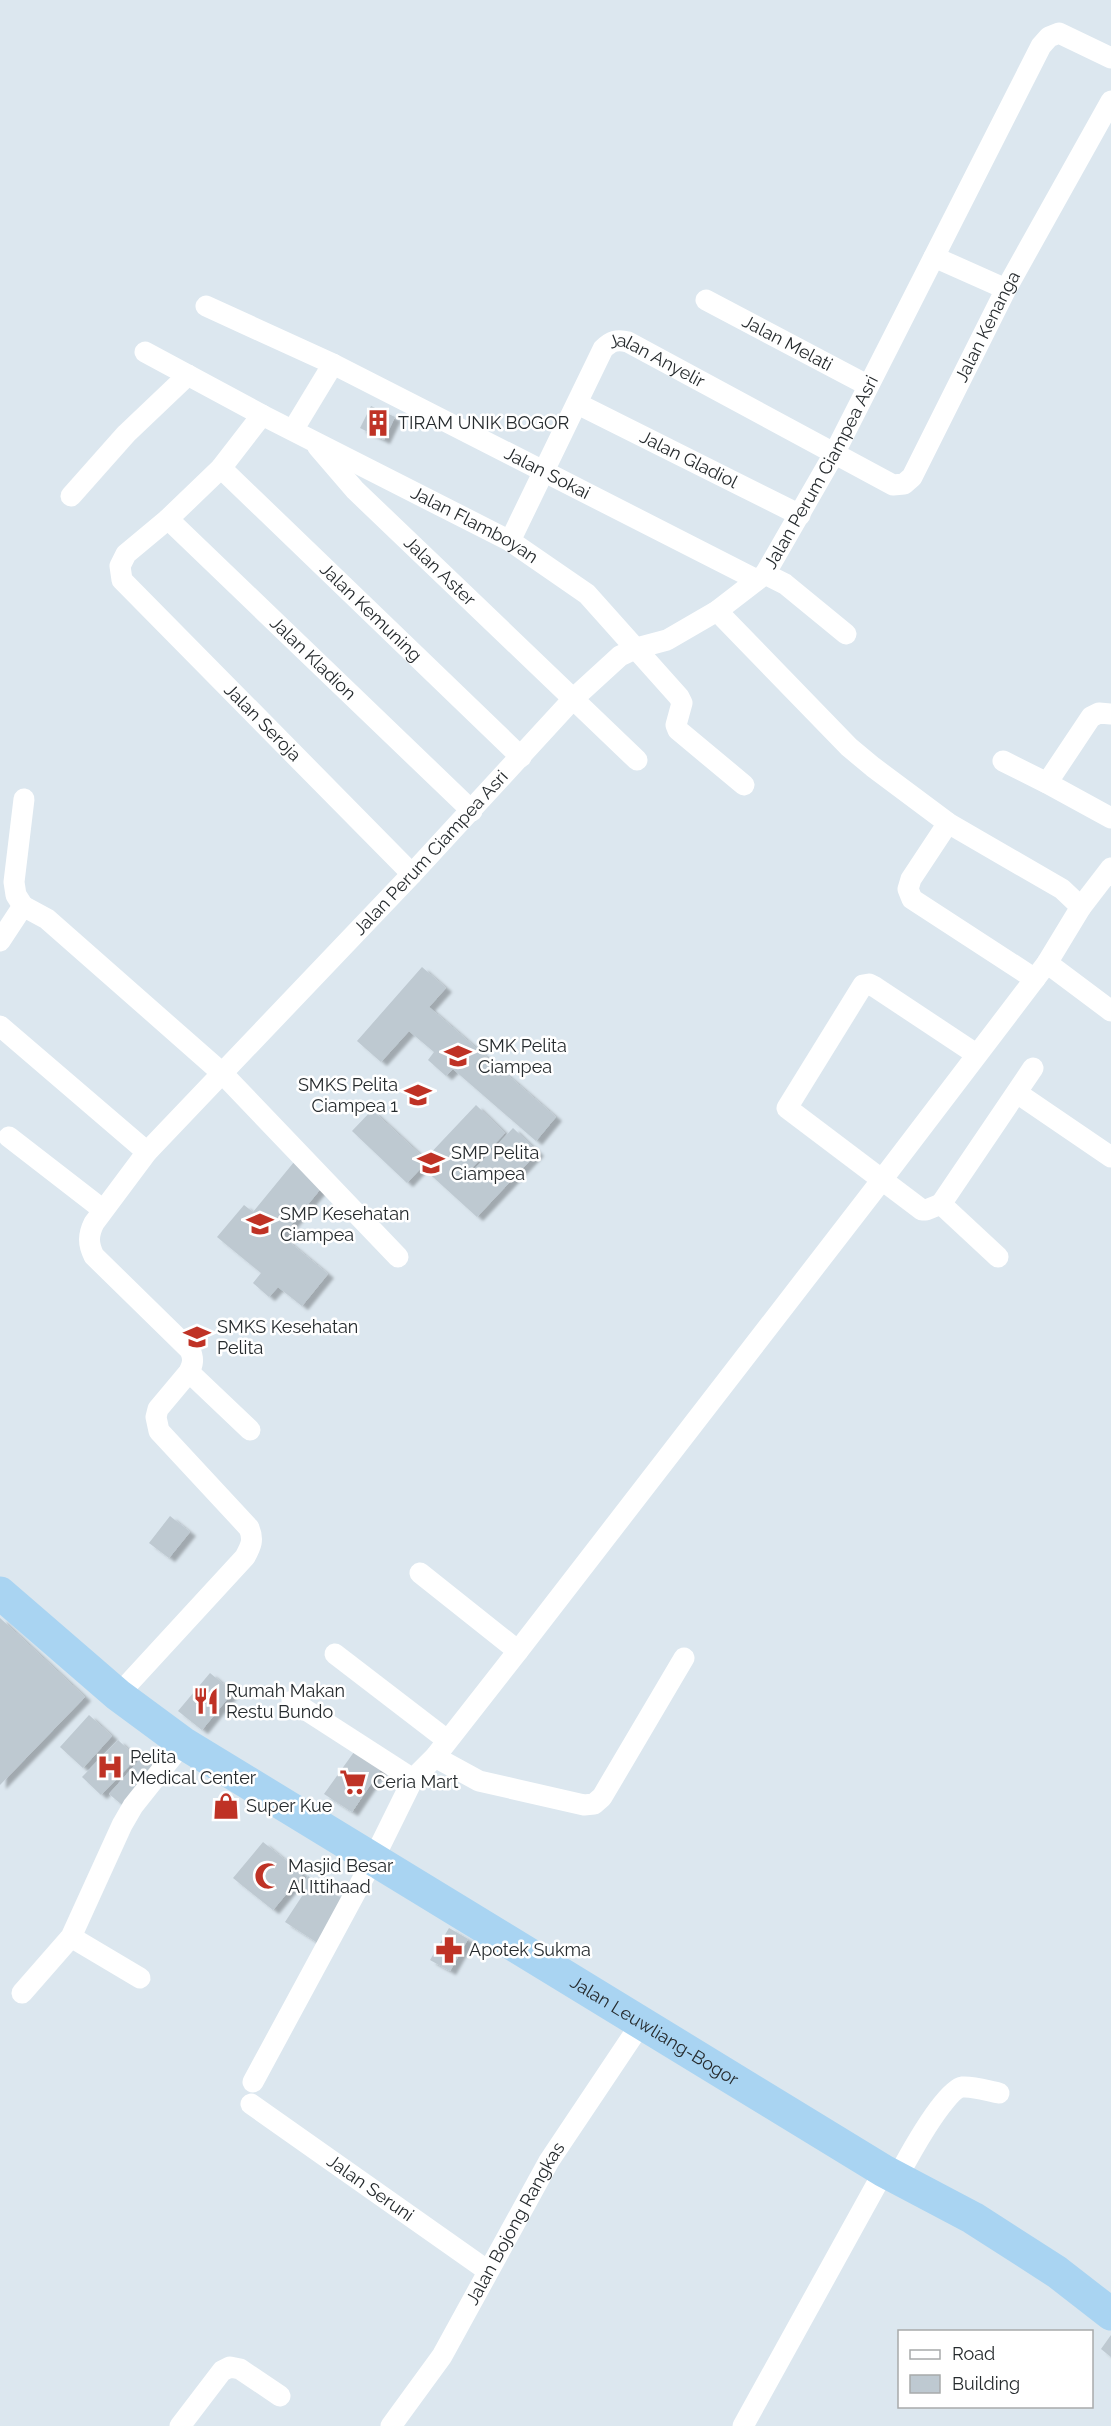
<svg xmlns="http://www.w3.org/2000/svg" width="1111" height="2426" viewBox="0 0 1111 2426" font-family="Raleway,sans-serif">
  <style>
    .building { fill: #bec9d1; filter: url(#shadow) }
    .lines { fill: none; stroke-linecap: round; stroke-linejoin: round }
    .street { stroke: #fff; stroke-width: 21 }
    .highway { stroke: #a9d4f2; stroke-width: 33 }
    .labels { text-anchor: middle; stroke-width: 5; stroke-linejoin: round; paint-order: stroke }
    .street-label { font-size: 18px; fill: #262b2e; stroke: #fff }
    .poi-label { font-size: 18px; fill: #262b2e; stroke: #fff; text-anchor: start }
  </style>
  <defs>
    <filter id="shadow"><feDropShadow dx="6" dy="4" stdDeviation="1.5" flood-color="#0004"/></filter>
  </defs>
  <rect width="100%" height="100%" fill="#dce7ef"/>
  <path class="building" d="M371 406 395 417 384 440 360 428Z
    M422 967 446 988 429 1007 556 1117 536 1141 453 1069 446 1076 428 1060 434 1052 409 1031 381 1062 357 1041Z
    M476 1105 505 1133 468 1172 470 1174 513 1128 538 1152 477 1217 422 1167 407 1183 352 1131 372 1110 425 1159Z
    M294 1162 323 1186 282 1236 328 1274 302 1306 278 1287 269 1297 253 1283 261 1273 217 1237 244 1205 253 1212Z
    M170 1516 190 1532 169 1558 149 1543Z
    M0 1618 85 1697 0 1785Z
    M210 1673 233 1692 202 1730 178 1711Z
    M89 1715 112 1736 83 1768 60 1747Z
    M118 1740 137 1758 101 1795 82 1777Z
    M354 1752 381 1769 352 1812 324 1794Z
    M142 1757 159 1772 126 1808 109 1794Z
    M263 1842 303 1874 273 1910 233 1878Z
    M308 1876 347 1902 321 1945 285 1922 306 1890 300 1887Z
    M449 1928 468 1939 450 1971 430 1960Z
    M1111 2335V2357L1101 2349Z"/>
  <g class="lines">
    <g class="street">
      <path d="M934 257 1006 289"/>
      <path id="s1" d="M706 300 867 385"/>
      <path id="s2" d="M206 306 333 364 757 580"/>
      <path id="s3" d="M145 352 262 415 510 541 587 594 679 697 682 703 676 725 678 730 744 785"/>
      <path id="s4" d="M578 404 800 515"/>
      <path id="s5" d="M262 415 221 468 168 519 126 554 120 566 122 580 412 874"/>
      <path d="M293 430 333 364"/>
      <path id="s6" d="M318 447 355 490 637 760"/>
      <path id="s7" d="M221 468 521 757"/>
      <path d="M71 496 126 434 188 375"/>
      <path id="s8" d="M168 519 472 811"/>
      <path id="s9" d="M510 541 603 349C611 341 617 339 628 342L893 485 904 484 912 477 1006 289 1111 101"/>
      <path d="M765 574 785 584 846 634"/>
      <path d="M1003 761 1047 783 1111 818"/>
      <path d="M1047 783 1091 717 1099 713 1111 714"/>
      <path d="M948 823 911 879 908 889 912 899 1035 979"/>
      <path d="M23 906 16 895 14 882 24 799"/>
      <path d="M1081 907 1111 868"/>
      <path d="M0 941 23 906 47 919 222 1073 398 1257"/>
      <path d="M1047 963 1111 1011"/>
      <path d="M0 1026 147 1152"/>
      <path d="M976 1054 875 987 869 984 863 985 787 1108 922 1210H926L941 1204 998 1257"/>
      <path d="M1017 1093 1111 1157"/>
      <path d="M9 1137 102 1209"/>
      <path d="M941 1204 1033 1068"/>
      <path d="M189 1372 250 1430"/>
      <path d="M420 1573 518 1651"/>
      <path d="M335 1654 447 1740"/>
      <path id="s10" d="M118 1695 245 1557C251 1546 254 1540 249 1528L159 1431 156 1417 158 1409 189 1372C193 1364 194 1359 190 1350L94 1256C88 1244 88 1235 94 1223L147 1152 412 874 573 699 620 656 637 648 667 640 717 611 765 574 834 454 1041 46 1049 37 1059 33 1111 58"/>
      <path d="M292 1701 413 1779"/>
      <path d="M435 1757 479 1781 584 1805 594 1804 602 1797 684 1658"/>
      <path d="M71 1937 140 1978"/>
      <path d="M22 1993 71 1937 122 1825 133 1806 183 1743"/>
      <path d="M253 2082 373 1860 413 1779 435 1757 518 1651 881 1181 1047 963 1081 907 1062 889 948 823 873 767 849 747 717 611"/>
      <path id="s11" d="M251 2104 488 2271"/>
      <path d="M897 2178C906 2161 944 2090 962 2087 974 2086 988 2091 999 2093"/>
      <path d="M180 2426 222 2371 230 2367 240 2369 280 2396"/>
      <path id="s12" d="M391 2426 442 2356 549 2161 642 2022"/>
      <path d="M743 2426 884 2171"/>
    </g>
    <path class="highway" id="s13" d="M0 1593 118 1695 183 1743 884 2171 973 2218 1057 2272 1111 2314"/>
  </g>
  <defs>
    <symbol id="building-bare" viewBox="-9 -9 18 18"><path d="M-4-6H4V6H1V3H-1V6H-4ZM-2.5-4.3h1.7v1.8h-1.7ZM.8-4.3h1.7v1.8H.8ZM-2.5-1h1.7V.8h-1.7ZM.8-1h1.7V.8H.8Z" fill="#bf3225" stroke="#fff" stroke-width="2.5" paint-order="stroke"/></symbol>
    <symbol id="school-bare" viewBox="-9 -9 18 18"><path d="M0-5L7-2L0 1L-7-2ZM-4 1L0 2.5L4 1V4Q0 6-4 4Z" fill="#bf3225" stroke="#fff" stroke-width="2.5" paint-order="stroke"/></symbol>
    <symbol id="restaurant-bare" viewBox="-9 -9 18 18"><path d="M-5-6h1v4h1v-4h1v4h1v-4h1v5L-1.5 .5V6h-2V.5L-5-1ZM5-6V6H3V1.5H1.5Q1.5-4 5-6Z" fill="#bf3225" stroke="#fff" stroke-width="2.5" paint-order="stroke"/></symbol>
    <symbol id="hospital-bare" viewBox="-9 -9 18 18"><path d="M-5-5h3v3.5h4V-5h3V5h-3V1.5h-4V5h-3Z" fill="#bf3225" stroke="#fff" stroke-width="2.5" paint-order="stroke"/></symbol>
    <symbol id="supermarket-bare" viewBox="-9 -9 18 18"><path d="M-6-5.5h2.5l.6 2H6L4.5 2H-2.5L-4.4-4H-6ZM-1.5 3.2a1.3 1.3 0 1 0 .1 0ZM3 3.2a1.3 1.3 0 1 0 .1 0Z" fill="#bf3225" stroke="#fff" stroke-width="2.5" paint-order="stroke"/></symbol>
    <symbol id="shop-bare" viewBox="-9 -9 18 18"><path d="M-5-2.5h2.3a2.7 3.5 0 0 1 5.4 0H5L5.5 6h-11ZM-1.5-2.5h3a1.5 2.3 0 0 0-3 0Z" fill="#bf3225" stroke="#fff" stroke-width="2.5" paint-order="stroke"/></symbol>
    <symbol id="mosque-bare" viewBox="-9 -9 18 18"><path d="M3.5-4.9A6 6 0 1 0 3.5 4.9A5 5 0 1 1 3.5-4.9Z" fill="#bf3225" stroke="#fff" stroke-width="2.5" paint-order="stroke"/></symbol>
    <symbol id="pharmacy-bare" viewBox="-9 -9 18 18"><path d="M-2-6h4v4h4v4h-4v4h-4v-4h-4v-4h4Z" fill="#bf3225" stroke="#fff" stroke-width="2.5" paint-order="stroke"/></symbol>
  </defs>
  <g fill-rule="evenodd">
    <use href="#building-bare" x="359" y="404" width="38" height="38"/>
    <use href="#school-bare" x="439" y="1037" width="38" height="38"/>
    <use href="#school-bare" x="399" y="1076" width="38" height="38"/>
    <use href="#school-bare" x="412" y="1144" width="38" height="38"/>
    <use href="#school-bare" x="241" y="1205" width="38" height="38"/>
    <use href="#school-bare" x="178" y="1318" width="38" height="38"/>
    <use href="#restaurant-bare" x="187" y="1682" width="38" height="38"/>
    <use href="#hospital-bare" x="91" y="1748" width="38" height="38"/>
    <use href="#supermarket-bare" x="334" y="1763" width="38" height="38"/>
    <use href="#shop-bare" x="207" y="1787" width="38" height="38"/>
    <use href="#mosque-bare" x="249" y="1857" width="38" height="38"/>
    <use href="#pharmacy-bare" x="430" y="1931" width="38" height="38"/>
  </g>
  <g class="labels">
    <g class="street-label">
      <text dy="6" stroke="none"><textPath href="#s9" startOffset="732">Jalan Kenanga</textPath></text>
      <text dy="6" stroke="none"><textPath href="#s1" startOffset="92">Jalan Melati</textPath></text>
      <text dy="6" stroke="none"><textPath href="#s9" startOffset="274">Jalan Anyelir</textPath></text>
      <text dy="6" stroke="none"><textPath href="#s4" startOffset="124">Jalan Gladiol</textPath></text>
      <text dy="6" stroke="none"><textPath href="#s10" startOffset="1672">Jalan Perum Ciampea Asri</textPath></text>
      <text dy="6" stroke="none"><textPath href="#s2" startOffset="380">Jalan Sokai</textPath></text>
      <text dy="6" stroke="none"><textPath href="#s3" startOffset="372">Jalan Flamboyan</textPath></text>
      <text dy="6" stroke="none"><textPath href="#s6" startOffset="174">Jalan Aster</textPath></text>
      <text dy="6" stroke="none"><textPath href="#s7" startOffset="208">Jalan Kemuning</textPath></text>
      <text dy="6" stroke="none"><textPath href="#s8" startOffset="201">Jalan Kladion</textPath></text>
      <text dy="6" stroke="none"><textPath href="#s5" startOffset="423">Jalan Seroja</textPath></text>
      <text dy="6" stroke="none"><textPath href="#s10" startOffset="1114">Jalan Perum Ciampea Asri</textPath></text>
      <text dy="6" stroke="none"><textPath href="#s13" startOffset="789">Jalan Leuwliang-Bogor</textPath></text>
      <text dy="6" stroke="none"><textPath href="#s11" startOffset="146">Jalan Seruni</textPath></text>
      <text dy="6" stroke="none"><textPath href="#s12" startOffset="238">Jalan Bojong Rangkas</textPath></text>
    </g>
    <g class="poi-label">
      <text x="398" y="429">TIRAM UNIK BOGOR</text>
      <text x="478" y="1052">SMK Pelita<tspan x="478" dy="21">Ciampea</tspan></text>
      <text x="398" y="1091" text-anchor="end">SMKS Pelita<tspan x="398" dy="21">Ciampea 1</tspan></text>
      <text x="451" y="1159">SMP Pelita<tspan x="451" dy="21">Ciampea</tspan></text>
      <text x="280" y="1220">SMP Kesehatan<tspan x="280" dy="21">Ciampea</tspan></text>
      <text x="217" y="1333">SMKS Kesehatan<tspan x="217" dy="21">Pelita</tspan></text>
      <text x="226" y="1697">Rumah Makan<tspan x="226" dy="21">Restu Bundo</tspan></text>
      <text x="130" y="1763">Pelita<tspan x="130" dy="21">Medical Center</tspan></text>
      <text x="373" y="1788">Ceria Mart</text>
      <text x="246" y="1812">Super Kue</text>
      <text x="288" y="1872">Masjid Besar<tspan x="288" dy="21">Al Ittihaad</tspan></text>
      <text x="469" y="1956">Apotek Sukma</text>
    </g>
  </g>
  <rect x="898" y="2330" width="195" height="78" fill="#ffffff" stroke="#a8aaab" stroke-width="1.5"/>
  <rect x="910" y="2350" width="30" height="9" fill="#ffffff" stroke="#a8aaab" stroke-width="1.5"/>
  <text x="952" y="2360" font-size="18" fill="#262b2e">Road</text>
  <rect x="910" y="2375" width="30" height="18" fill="#bec9d1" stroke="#a8aaab" stroke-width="1.5"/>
  <text x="952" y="2390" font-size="18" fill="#262b2e">Building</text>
</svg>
